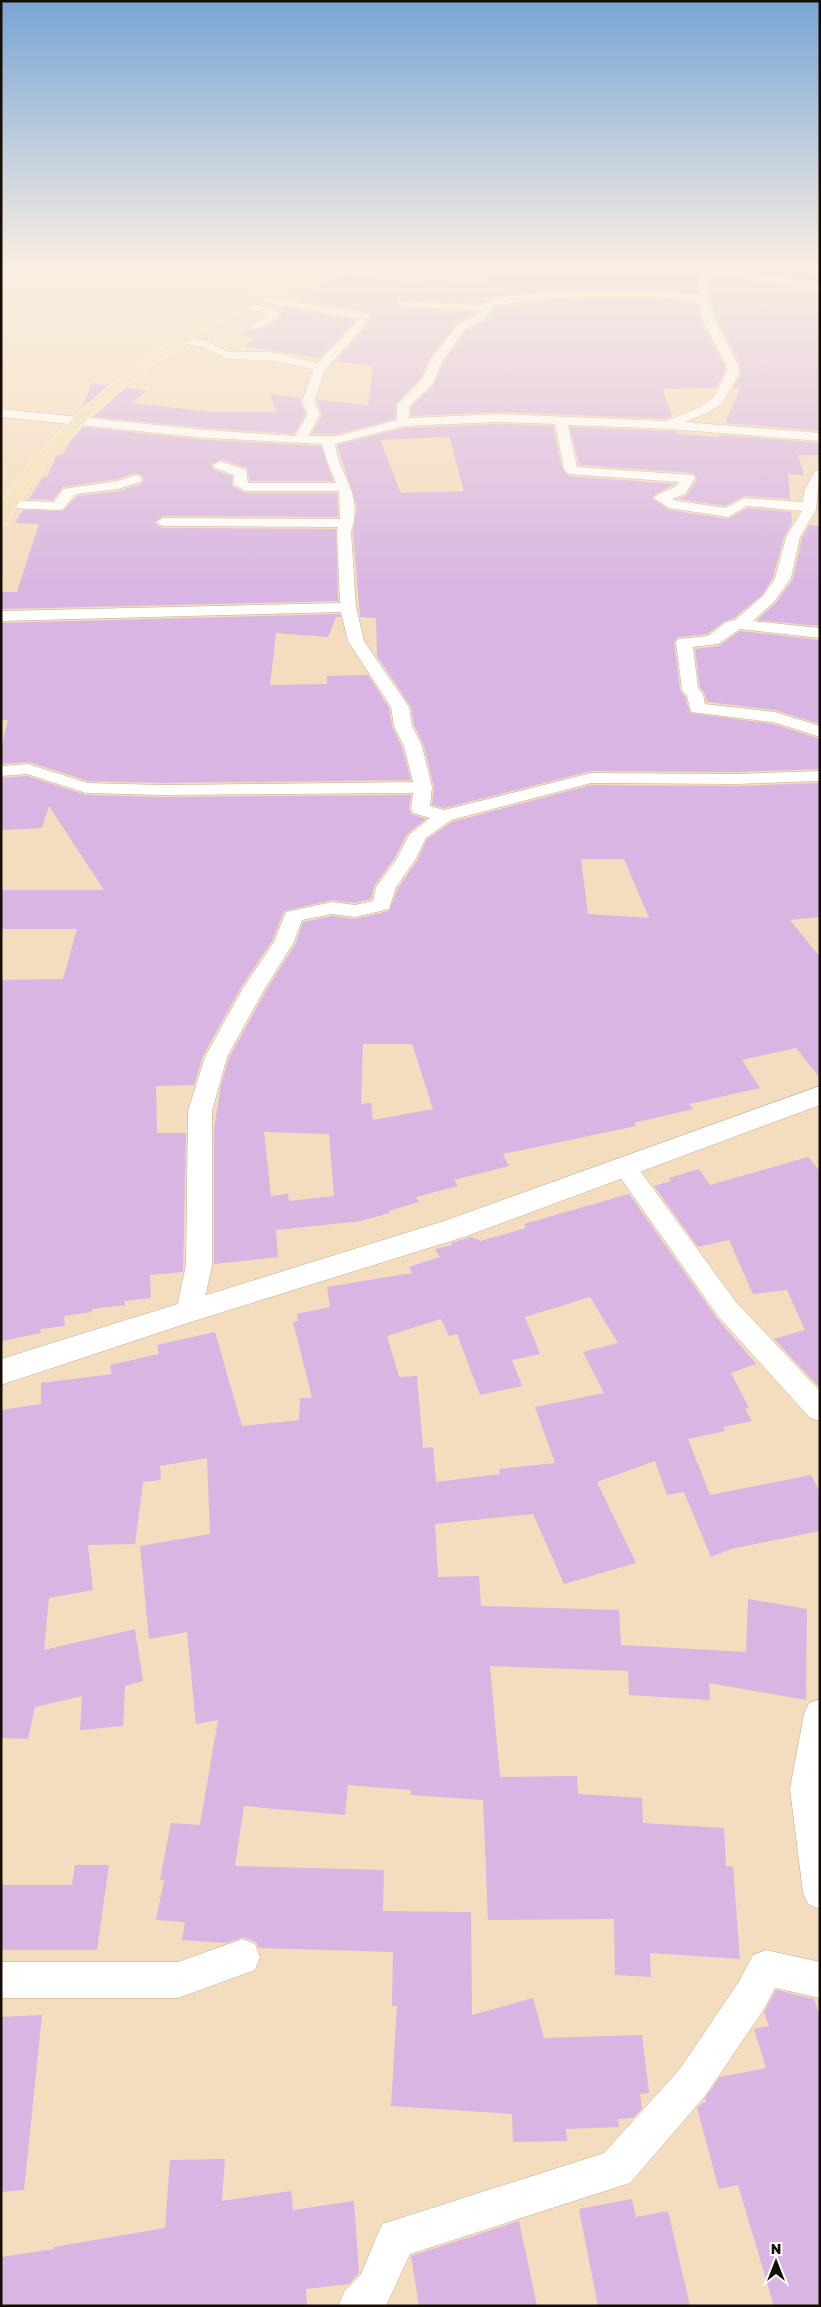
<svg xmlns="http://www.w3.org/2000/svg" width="821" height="2307" viewBox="0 0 821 2307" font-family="'Golos Text',sans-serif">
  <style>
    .building { fill: #d8b5e2; fill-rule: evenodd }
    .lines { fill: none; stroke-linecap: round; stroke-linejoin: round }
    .minor-casing { stroke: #c5ae91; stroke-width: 1 }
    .tertiary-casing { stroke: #c5ae91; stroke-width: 1 }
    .primary-casing { stroke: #fff; stroke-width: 1 }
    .minor { fill: #fff; fill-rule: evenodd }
    .tertiary { fill: #fff; fill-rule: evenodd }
    .primary { fill: #f5e0b5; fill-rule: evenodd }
  </style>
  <rect width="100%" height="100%" fill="#f4dcbe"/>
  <path class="building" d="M535 268H697L702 271 694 283 697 292 621 289 550 290 495 297 483 303 397 300V306L402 308 475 313 457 323 430 358 420 379 396 404 395 419 338 434H311L322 415 317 400 368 405 373 366 336 361 374 316 366 311 299 300 344 273 382 280 486 284 488 273 527 274Z
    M730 268H820V282Z
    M720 276 820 292V431L725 423 740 388H733L741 374 740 363 717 320 711 298 712 289 708 284 711 279Z
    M587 299H650L697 303 701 322 724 365 725 371 716 388 663 389 672 417 666 419 500 412 411 416V407L433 386 445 360 467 330 484 322 495 308 525 303Z
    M286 308 356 320 320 358 244 346 256 338 242 335 251 330H261L282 316 281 312Z
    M92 383 108 385 82 408Z
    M126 388 147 391 132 403 214 412H277L270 394 301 398 300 403 306 414 294 434 206 428 93 417Z
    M500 424 553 426 562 469 568 476 675 484 656 494 652 498 669 510 728 519 747 508 791 512 792 523 784 537 773 577 762 595 734 618 725 621 707 634 678 637 674 642 680 690 685 697 690 713 773 724 820 739V769L736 772 591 771 444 808 432 805 434 787 424 746 414 725 411 707 377 656 376 618 360 617 353 532 357 506 337 445 404 428ZM449 437 464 491 401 493 380 440Z
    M83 427 206 440 321 446 333 481H250L247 468 221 459 211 465 214 470 232 476V486L245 493H337L338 517 163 516 154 523 163 528 336 529 338 601 1 609V592H17L39 524 15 523 23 510 63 511 77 496 119 491 141 484 144 480 142 475 134 473 117 479 63 487 53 500 29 499 43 477H47L56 456 64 454 68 444Z
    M570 427 669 431H676L677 434 719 437 720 435 820 443V455H798L804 475 788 474 790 499 744 496 725 506 678 499 687 495 697 479 693 473 579 465Z
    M809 525 820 526V626L757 620 776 603 793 579 802 538Z
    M340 614V617H336L328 637 276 633 270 685 327 684V676L368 675 389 708 392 726 402 747 411 780 162 783 88 781 29 762 1 764V750L8 720H1V623Z
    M740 631 820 640V724L775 710 707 702 705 694 700 687 695 649 719 646Z
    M27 776 86 795 162 797 411 795 409 809 411 814 426 819 407 834 394 859 374 886 371 899 355 903 332 900 284 911 272 941 241 987 203 1056 194 1085 156 1086 157 1133H186L183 1272 150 1275 151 1298 125 1301V1305L92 1309V1312L64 1316 65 1326 40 1329 41 1333 1 1341V980L63 979 77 929H1V890H104L49 806 42 828 1 830V778Z
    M820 783V917L790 920 820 957V1078L796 1048 742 1060 760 1088 689 1104 693 1109 634 1123 636 1126 503 1154 509 1166 454 1180 458 1186 416 1197 419 1202 388 1211 390 1213 361 1221 276 1230 278 1257 214 1264V1129L221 1085 229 1058 267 989 296 943 303 922 332 916 355 919 389 911 398 888 417 861 427 839 452 822 591 785 736 786ZM581 859H624L649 918 588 914ZM363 1044H412L433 1109 373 1120 371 1103 361 1104ZM264 1132 329 1134 334 1196 289 1201 288 1194 271 1196Z
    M808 1157 820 1171V1388L774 1339 805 1330 787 1290 753 1294 729 1240 698 1247 654 1186 671 1181 669 1178 699 1169 710 1185Z
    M629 1194 716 1317 756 1364 731 1373 749 1408 745 1409 752 1421 723 1427 725 1431 688 1439 710 1495 811 1475 820 1492V1531L731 1549 711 1557 684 1492 667 1495 655 1461 597 1482 636 1563 564 1584 533 1514 435 1524 438 1577 479 1576 481 1606 619 1610 621 1645 746 1652 748 1599 807 1609 806 1700 709 1683 710 1700 629 1695 628 1671 490 1666 500 1777 577 1776 578 1794 642 1798 643 1823 724 1828 726 1866 733 1867 740 1959 650 1953 651 1977 615 1975 614 1919 488 1920 483 1800 411 1795V1790L348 1785 345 1815 244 1806 235 1866 384 1870 383 1911 471 1912 472 2015 533 1998 544 2038 642 2035 649 2093 640 2094 642 2109 633 2118 618 2119 619 2127 566 2129 567 2141 513 2142 512 2114 391 2106 397 2006H392L393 1952 259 1948 256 1942 243 1937 225 1943 182 1940 185 1922 156 1920 164 1880H160L171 1823 200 1825 218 1720 196 1724 187 1632 149 1639 140 1546 210 1534 207 1458 160 1466 161 1480 143 1482 135 1544 88 1545 93 1590 49 1598 44 1650 135 1629 143 1681 125 1686 123 1726 80 1730 82 1696 35 1707 28 1739 1 1738V1410L41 1404V1383L112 1374 110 1365 159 1354 157 1345 215 1332 242 1426 299 1420 300 1398H312L293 1322 298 1321 297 1314 330 1307 327 1287 412 1273 409 1267 440 1257 435 1249 452 1245 451 1243 471 1237 481 1241 526 1228 524 1224ZM590 1297 618 1343 583 1352 604 1393 535 1407 555 1463 499 1469 500 1474 436 1482 433 1447 423 1448 417 1376 399 1377 387 1336 441 1319 449 1336 457 1334 480 1395 522 1386 512 1360 540 1354 525 1317Z
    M75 1865H109L97 1950H1V1885H72Z
    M776 1990 814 1999 820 2017V2306H774L738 2185 719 2189 697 2108 702 2103 706 2102 705 2098 720 2077 766 2068 754 2029 769 2026 764 2012Z
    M42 2015 24 2190 1 2192V2017Z
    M225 2159 222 2201 291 2191 293 2210 354 2201 359 2273 349 2284 306 2289 307 2306H1V2257L54 2249V2247L165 2228 170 2160Z
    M632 2199 636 2217 668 2211 690 2306H598L579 2209Z
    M519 2221 537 2306H419L411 2256Z"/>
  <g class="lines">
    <defs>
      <path id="minor" d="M699 268H721L820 284V290L720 274 710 277 706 284 710 289 709 298 715 321 738 364 739 374 723 402 709 412 685 422 820 433V441L669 429 568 425 577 467 693 475 695 478 685 494 672 499 678 501 725 508 744 498 803 502 804 491 815 471 820 470 816 510 800 537 791 578 774 602 753 621 820 628V638L740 629 718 644 693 647 698 688 703 694 705 704 775 712 820 726V737L773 722 691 712 687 696 682 690 676 642 678 639 708 636 726 622 735 620 763 596 775 578 786 537 802 511 747 506 728 517 669 508 654 498C661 490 673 492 679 482L568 474 564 469 555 424 500 422 404 426 335 444C340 479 364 492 351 532L356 607 364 641 409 707 412 726 422 746 432 787 430 806 444 810 591 773 736 774 820 771V781L736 784 591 783 451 820 426 838 415 860 396 887 389 909 355 917 332 914 302 920 294 942 265 988 227 1057 212 1111V1265L202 1311 198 1318 189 1321 180 1318 176 1311 186 1265 188 1111 205 1057 243 988 274 942 286 912 332 902 355 905 373 901 376 887 396 860 409 835 430 818 413 813 411 809 413 793 162 795 86 793 27 774 1 776V766L28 764 88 783 162 785 413 782 404 746 394 726 391 707 348 641 341 612 1 621V611L340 603 337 532 338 527 163 526 156 522 163 518 340 519 339 491H245L233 484 234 475 215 468 213 465 220 461 246 470 248 483H336L326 459 322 444 206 438 1 417V409L206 430 295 436 308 414 302 402 313 369 270 360 226 359 204 347 180 343 174 340 180 337 207 341 228 352H270L318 363 358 320 362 319 249 300 248 298 253 295 366 313 372 316 370 318 363 319 368 322 366 324 325 370 314 402 320 414 308 436H338L397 420V405L422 380 431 359 458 324 475 316 479 311 402 306 398 305V301L483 305C498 285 669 292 699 294L700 289 696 284 702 273 706 271ZM587 297H650L699 301 703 321 726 364 727 371 714 397 700 407 684 414 666 421 500 414 409 418V406L432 385 443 359 466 328 483 320 494 306 525 301Z
        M253 304 274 308 281 314 260 328H252L250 326 252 324 268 314 249 309 247 307Z
        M135 475 140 476 142 479 140 482 118 489 76 494 63 509 58 510 9 508 2 504 9 500 54 502 63 489 117 481Z
        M625 1158 633 1161 736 1302 820 1391V1421L810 1418 718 1316 617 1173 613 1167 617 1161Z
        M820 1699V1909L808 1904 803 1892 790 1789 804 1714 809 1703Z
        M242 1939 255 1944 260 1957 255 1970 178 1998H1V1962H178Z
        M766 1950 820 1962V1998L775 1988 764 2009 705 2096 630 2183 410 2254 386 2306H338L344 2292 361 2274 382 2224 604 2153 679 2070 738 1983 753 1955Z"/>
      <path id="tertiary" d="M820 1086V1105L464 1237 194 1321 1 1385V1359L444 1221Z"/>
      <path id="primary" d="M313 268H328L217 323 150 367 118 392 88 419 45 466 26 491 7 523 1 524C1 518 0 511 1 505 4 492 34 459 44 448 119 366 212 310 313 268Z"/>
    </defs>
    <use href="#minor" class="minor-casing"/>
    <use href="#tertiary" class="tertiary-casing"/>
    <use href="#primary" class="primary-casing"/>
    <use href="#minor" class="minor"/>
    <use href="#tertiary" class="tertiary"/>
    <use href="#primary" class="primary"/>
  </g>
  <linearGradient id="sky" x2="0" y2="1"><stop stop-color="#78a5d5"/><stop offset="0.45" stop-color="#faefe2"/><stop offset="1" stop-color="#faefe2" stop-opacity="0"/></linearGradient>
  <rect width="821" height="591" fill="url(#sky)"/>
  <rect width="821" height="2307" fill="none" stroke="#160e05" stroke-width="5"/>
  <g transform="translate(776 2262)" stroke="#ffffff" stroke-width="4" paint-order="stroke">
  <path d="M0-4L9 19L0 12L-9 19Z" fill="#160e05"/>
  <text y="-8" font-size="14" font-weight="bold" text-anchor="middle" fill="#160e05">N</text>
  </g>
</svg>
